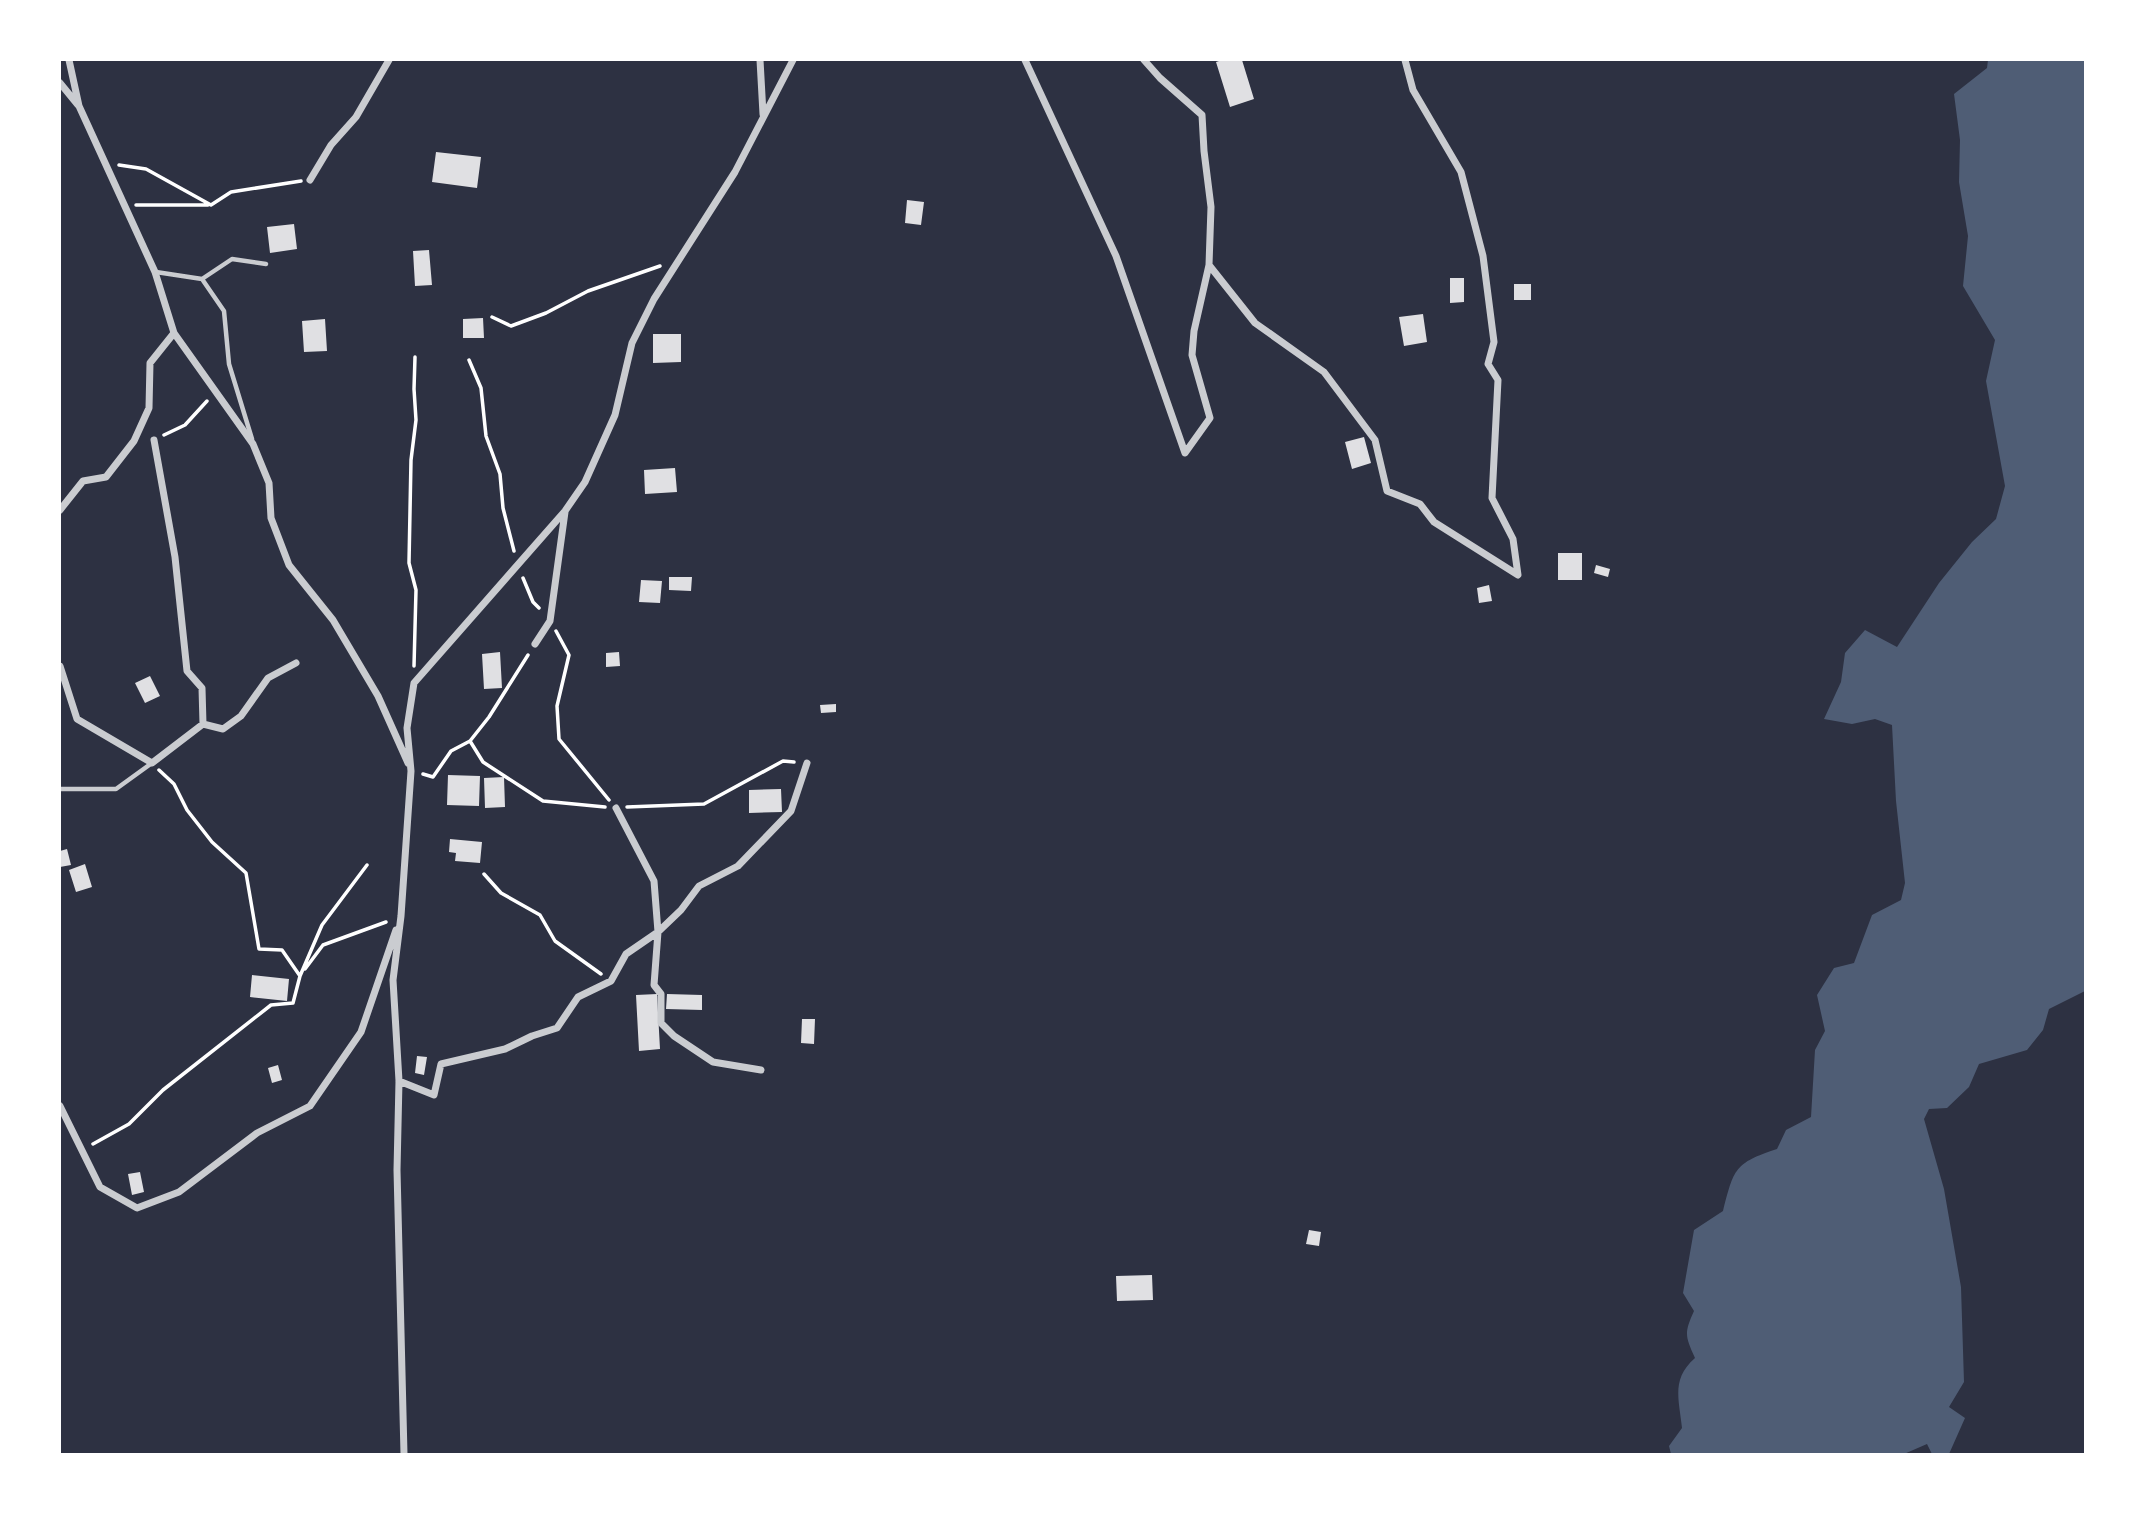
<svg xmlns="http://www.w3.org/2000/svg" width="2145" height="1514" viewBox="0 0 2145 1514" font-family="'Open Sans',sans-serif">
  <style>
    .water { fill: #4f5d75 }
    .building { fill: #e0e0e3 }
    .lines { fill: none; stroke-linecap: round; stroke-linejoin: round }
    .path { stroke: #fff; stroke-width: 3.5 }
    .service { stroke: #caccd0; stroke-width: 4.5 }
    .minor { stroke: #caccd0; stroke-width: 7 }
  </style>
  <rect width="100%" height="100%" fill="#2d3142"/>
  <path class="water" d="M1988 60H2085V991L2049 1009 2043 1030 2027 1050 1979 1064 1969 1087 1947 1108 1929 1109 1924 1119 1944 1189 1961 1287 1964 1382 1949 1407 1965 1418 1949 1454H1932L1927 1444 1904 1454H1671L1669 1446 1682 1428C1679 1399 1671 1379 1695 1358 1685 1336 1684 1333 1694 1311L1683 1293 1694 1230 1723 1211C1734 1169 1734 1163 1777 1149L1786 1130 1811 1117 1815 1050 1825 1031 1817 995 1834 968 1854 963 1872 915 1901 900 1905 883 1896 801 1892 725 1875 719 1852 724 1824 719 1841 682 1845 653 1865 630 1897 647 1939 583 1972 542 1996 519 2005 486 1986 381 1995 340 1963 286 1968 236 1959 182 1960 140 1954 94 1987 68Z"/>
  <path class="building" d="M1222 60H1242L1254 99 1230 107 1216 62Z
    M436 152 481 157 477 188 432 182Z
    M907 200 924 202 921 225 905 223Z
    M294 224 297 249 270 253 267 227Z
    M429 250 432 285 415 286 413 251Z
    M1450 278H1464V302L1450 303Z
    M1514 284H1531V300H1514Z
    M1423 314 1427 342 1404 346 1399 317Z
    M483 318 484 338H463V319Z
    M325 319 327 351 304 352 302 321Z
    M653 334H681V362L653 363Z
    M1364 437 1371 463 1352 469 1345 442Z
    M675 468 677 492 645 494 644 470Z
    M1558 553H1582V580H1558Z
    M1596 565 1610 569 1608 577 1594 573Z
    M669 577H692L691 591 669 590Z
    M641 580 662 581 660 603 639 602Z
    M1489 585 1492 601 1479 603 1477 588Z
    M500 652 502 688 484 689 482 654Z
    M619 652 620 666 606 667V653Z
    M150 676 160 696 145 703 135 683Z
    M836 704V712L821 713 820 705Z
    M448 775 480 776 479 806 447 805Z
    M504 777 505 807 485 808 484 778Z
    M781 789 782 812 749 813V790Z
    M450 839 482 842 480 863 455 861 456 853 449 852Z
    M67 849 71 865 60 867V851Z
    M85 864 92 887 76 892 69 870Z
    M252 975 289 979 287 1001 250 997Z
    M657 994 660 1049 639 1051 636 995Z
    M667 994 702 995V1010L666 1009Z
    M802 1019H815L814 1044 801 1043Z
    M417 1056 427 1057 424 1075 415 1073Z
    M278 1065 282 1080 272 1083 268 1068Z
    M140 1172 144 1192 132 1195 128 1174Z
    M1309 1230 1321 1232 1319 1246 1306 1244Z
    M1152 1275 1153 1300 1117 1301 1116 1276Z"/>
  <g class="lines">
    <path class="path" d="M119 165 146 169 211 205 231 192 301 181
      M136 205H208
      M492 317 511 326 546 313 588 291 660 266
      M469 360 481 388 486 436 500 474 503 508 514 551
      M164 435 185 425 207 401
      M523 578 533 602 539 608
      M556 631 569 655 557 706 559 739 609 800
      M414 666 416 590 409 563 411 460 416 420 414 389 415 357
      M470 741 483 762 543 801 605 807
      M159 770 174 784 187 810 212 842 246 873 259 949 282 950 300 976
      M423 774 433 777 451 751 470 741 489 717 528 655
      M627 807 704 804 783 761 794 762
      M484 874 501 893 540 915 555 941 601 974
      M305 969 323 945 386 922
      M93 1144 129 1124 163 1090 271 1005 293 1003 300 976 322 925 367 865"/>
    <path class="service" d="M156 272 202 279 232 259 266 264
      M202 279 224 311 229 364 252 439
      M60 789H116L152 763"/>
    <path class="minor" d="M69 60 79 106 155 272 174 333 253 444 269 483 271 518 289 565 333 620 378 696 408 763
      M760 60 763 114
      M1025 60 1116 256 1185 453 1210 418 1192 355 1194 331 1209 265
      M1144 60 1160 78 1202 115 1204 151 1211 207 1209 265 1255 323 1324 372 1375 440 1387 491 1420 504 1434 522 1518 575 1513 539 1492 498 1498 380 1488 364 1494 342 1483 256 1461 172 1413 90 1405 60
      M60 83 78 105
      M310 180 331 145 356 117 389 60
      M60 510 83 481 106 477 134 441 149 408 150 363 174 333
      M535 644 550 621 565 512
      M60 666 77 719 152 763 203 724 202 688 187 671 175 557 154 440
      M203 724 223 729 241 716 268 678 296 663
      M761 1070 713 1062 674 1036 661 1023V994L654 985 658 932 681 910 699 886 738 866 791 811 807 763
      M399 1081 434 1095 441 1064 505 1049 532 1036 557 1028 578 997 611 981 626 954 658 932 654 881 616 808
      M60 1106 100 1187 137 1208 179 1192 257 1133 310 1106 361 1032 396 930
      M404 1454 397 1170 399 1081 393 980 401 916 411 771 407 728 414 683 565 511 585 482 615 415 632 343 654 299 735 172 793 60"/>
  </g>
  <rect width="2145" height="1514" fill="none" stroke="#ffffff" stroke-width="122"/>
</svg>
